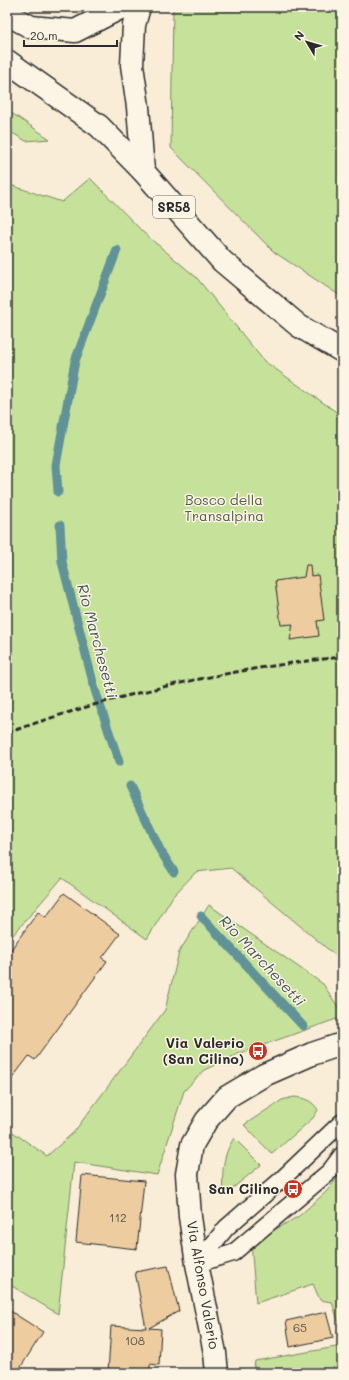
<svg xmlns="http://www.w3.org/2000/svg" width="349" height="1380" viewBox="0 0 349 1380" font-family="Mali,sans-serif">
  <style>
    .green { fill: #c6e29a; stroke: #788662 }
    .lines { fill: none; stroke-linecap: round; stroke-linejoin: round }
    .stream { stroke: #619297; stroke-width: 9 }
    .building { fill: #edcd9f; stroke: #2b2b2b }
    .service-casing { stroke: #2b2b2b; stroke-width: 19 }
    .minor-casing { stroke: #2b2b2b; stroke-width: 25 }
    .primary-casing { stroke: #2b2b2b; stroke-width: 25 }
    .service { stroke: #fcf5e5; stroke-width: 16 }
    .minor { stroke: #fcf5e5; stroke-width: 22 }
    .primary { stroke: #fcf5e5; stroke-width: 22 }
    .rail { stroke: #2b2b2b; stroke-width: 3; stroke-dasharray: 6 3; stroke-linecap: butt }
    .labels { text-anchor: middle; stroke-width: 3; stroke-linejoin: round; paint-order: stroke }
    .number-label { font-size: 12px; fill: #5c5448 }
    .shield { fill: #fcf5e5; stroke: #6a6863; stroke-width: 1 }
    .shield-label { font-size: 13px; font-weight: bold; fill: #2b2b2b }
    .park-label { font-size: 14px; fill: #525947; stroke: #fcf5e5 }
    .poi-label { font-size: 14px; font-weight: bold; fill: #2b2b2b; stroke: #fcf5e5; text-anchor: end }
    .street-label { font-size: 14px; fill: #2b2b2b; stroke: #fcf5e5 }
    .water-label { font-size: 15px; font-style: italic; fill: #425658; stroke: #fcf5e5 }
  </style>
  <rect width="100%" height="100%" fill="#f9edd7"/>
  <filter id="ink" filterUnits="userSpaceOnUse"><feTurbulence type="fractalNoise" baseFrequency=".025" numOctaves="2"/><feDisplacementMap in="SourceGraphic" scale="8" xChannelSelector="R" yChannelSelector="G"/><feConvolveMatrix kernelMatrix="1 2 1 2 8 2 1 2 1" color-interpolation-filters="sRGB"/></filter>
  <g filter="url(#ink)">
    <path class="green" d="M173 7H342V297L274 252 171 148Z
      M7 110 50 139 26 141 7 130Z
      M90 178 145 234 196 277 264 361 342 416V961L231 868 196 872 173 896 147 939 62 878 7 942V184L62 202Z
      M209 905 323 984 342 1013V1017L238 1054 204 1070 184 1091 157 1175 74 1162 58 1314 7 1283V1128L47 1156 74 1132 165 1010 179 952Z
      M294 1097C304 1098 312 1100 318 1110L313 1118 272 1154 244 1125 282 1100Z
      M234 1138 261 1165 223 1196C222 1174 222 1156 234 1138Z
      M342 1172V1333L332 1302 320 1300 313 1284 256 1303 251 1243 299 1216 326 1192Z
      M342 1346V1373H253L255 1361Z"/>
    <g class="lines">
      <path class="stream" d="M58 492 56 465 75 361 117 250
        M60 525 62 562 95 690 119 762
        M130 786 160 850 174 872
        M201 916 303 1026"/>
    </g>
    <path class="building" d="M306 565H310L311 576 318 575 324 620 317 621 319 636 290 640 293 624 281 625 275 581 304 577Z
      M64 893 120 934 102 958 107 961 35 1060 29 1056 7 1085V955L38 912 46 917Z
      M82 1175 144 1181 137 1249 76 1242Z
      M168 1266 179 1311 149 1328 161 1329 159 1365 150 1364V1373H108L111 1326 146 1328 135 1272Z
      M7 1309 43 1332 17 1373H7Z
      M326 1312 333 1338 290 1347 286 1321Z"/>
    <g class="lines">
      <defs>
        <path id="service" d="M197 1264 226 1228 281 1180 342 1122
          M197 1264 233 1253 330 1171 342 1155"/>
        <path id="minor" d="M139 7 134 25 132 65 138 107 143 171
          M7 14 31 27 75 31 122 7"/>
        <path id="primary" d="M7 61 99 126 143 171 222 261 299 326 342 351
          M217 1373 215 1353 197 1264 190 1217 187 1174 192 1145 206 1121 227 1097 264 1075 312 1054 342 1044"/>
      </defs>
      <use href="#service" class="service-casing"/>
      <use href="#minor" class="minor-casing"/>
      <use href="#primary" class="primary-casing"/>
      <use href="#service" class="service"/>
      <use href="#minor" class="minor"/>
      <use href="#primary" class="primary"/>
      <path class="rail" d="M7 733C115 694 228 669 342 657"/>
    </g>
  </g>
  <defs>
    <symbol id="bus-disc" viewBox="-11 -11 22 22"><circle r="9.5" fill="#c8321e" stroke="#fcf5e5"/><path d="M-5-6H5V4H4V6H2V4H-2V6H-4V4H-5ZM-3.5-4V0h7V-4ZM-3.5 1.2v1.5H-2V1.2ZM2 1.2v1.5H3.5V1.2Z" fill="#fff"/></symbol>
  </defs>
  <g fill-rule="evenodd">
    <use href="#bus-disc" x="247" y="1040" width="22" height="22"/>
    <use href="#bus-disc" x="282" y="1178" width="22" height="22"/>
  </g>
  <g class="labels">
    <g class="number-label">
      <text x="118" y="1222">112</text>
      <text x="300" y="1332">65</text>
      <text x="135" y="1345">108</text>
    </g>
    <rect class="shield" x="153" y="196" width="42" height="22" rx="3"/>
    <g class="shield-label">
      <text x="174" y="212">SR58</text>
    </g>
    <g class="park-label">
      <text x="224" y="505">Bosco della<tspan x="224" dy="16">Transalpina</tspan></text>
    </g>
    <g class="poi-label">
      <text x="244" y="1048">Via Valerio<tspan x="244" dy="16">(San Cilino)</tspan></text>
      <text x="279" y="1194">San Cilino</text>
    </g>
    <g class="street-label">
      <text transform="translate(203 1285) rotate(80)" y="5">Via Alfonso Valerio</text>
    </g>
    <g class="water-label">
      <text transform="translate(97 641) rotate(75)" y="5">Rio Marchesetti</text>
      <text transform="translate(262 961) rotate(47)" y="5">Rio Marchesetti</text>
    </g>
  </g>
  <rect width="349" height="1380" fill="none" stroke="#fcf5e5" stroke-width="24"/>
  <rect x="12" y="12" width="325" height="1356" fill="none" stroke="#2b2b2b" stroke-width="1.5" filter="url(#ink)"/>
  <g transform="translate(307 42) rotate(308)" stroke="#fcf5e5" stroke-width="3" paint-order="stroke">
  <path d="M0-3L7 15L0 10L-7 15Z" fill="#2b2b2b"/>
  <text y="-6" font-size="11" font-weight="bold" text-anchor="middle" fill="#2b2b2b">N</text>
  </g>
  <path d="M24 40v6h93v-6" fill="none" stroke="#2b2b2b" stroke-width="2"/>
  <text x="30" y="40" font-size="12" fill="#2b2b2b" stroke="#fcf5e5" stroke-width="3" paint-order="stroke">20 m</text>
</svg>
